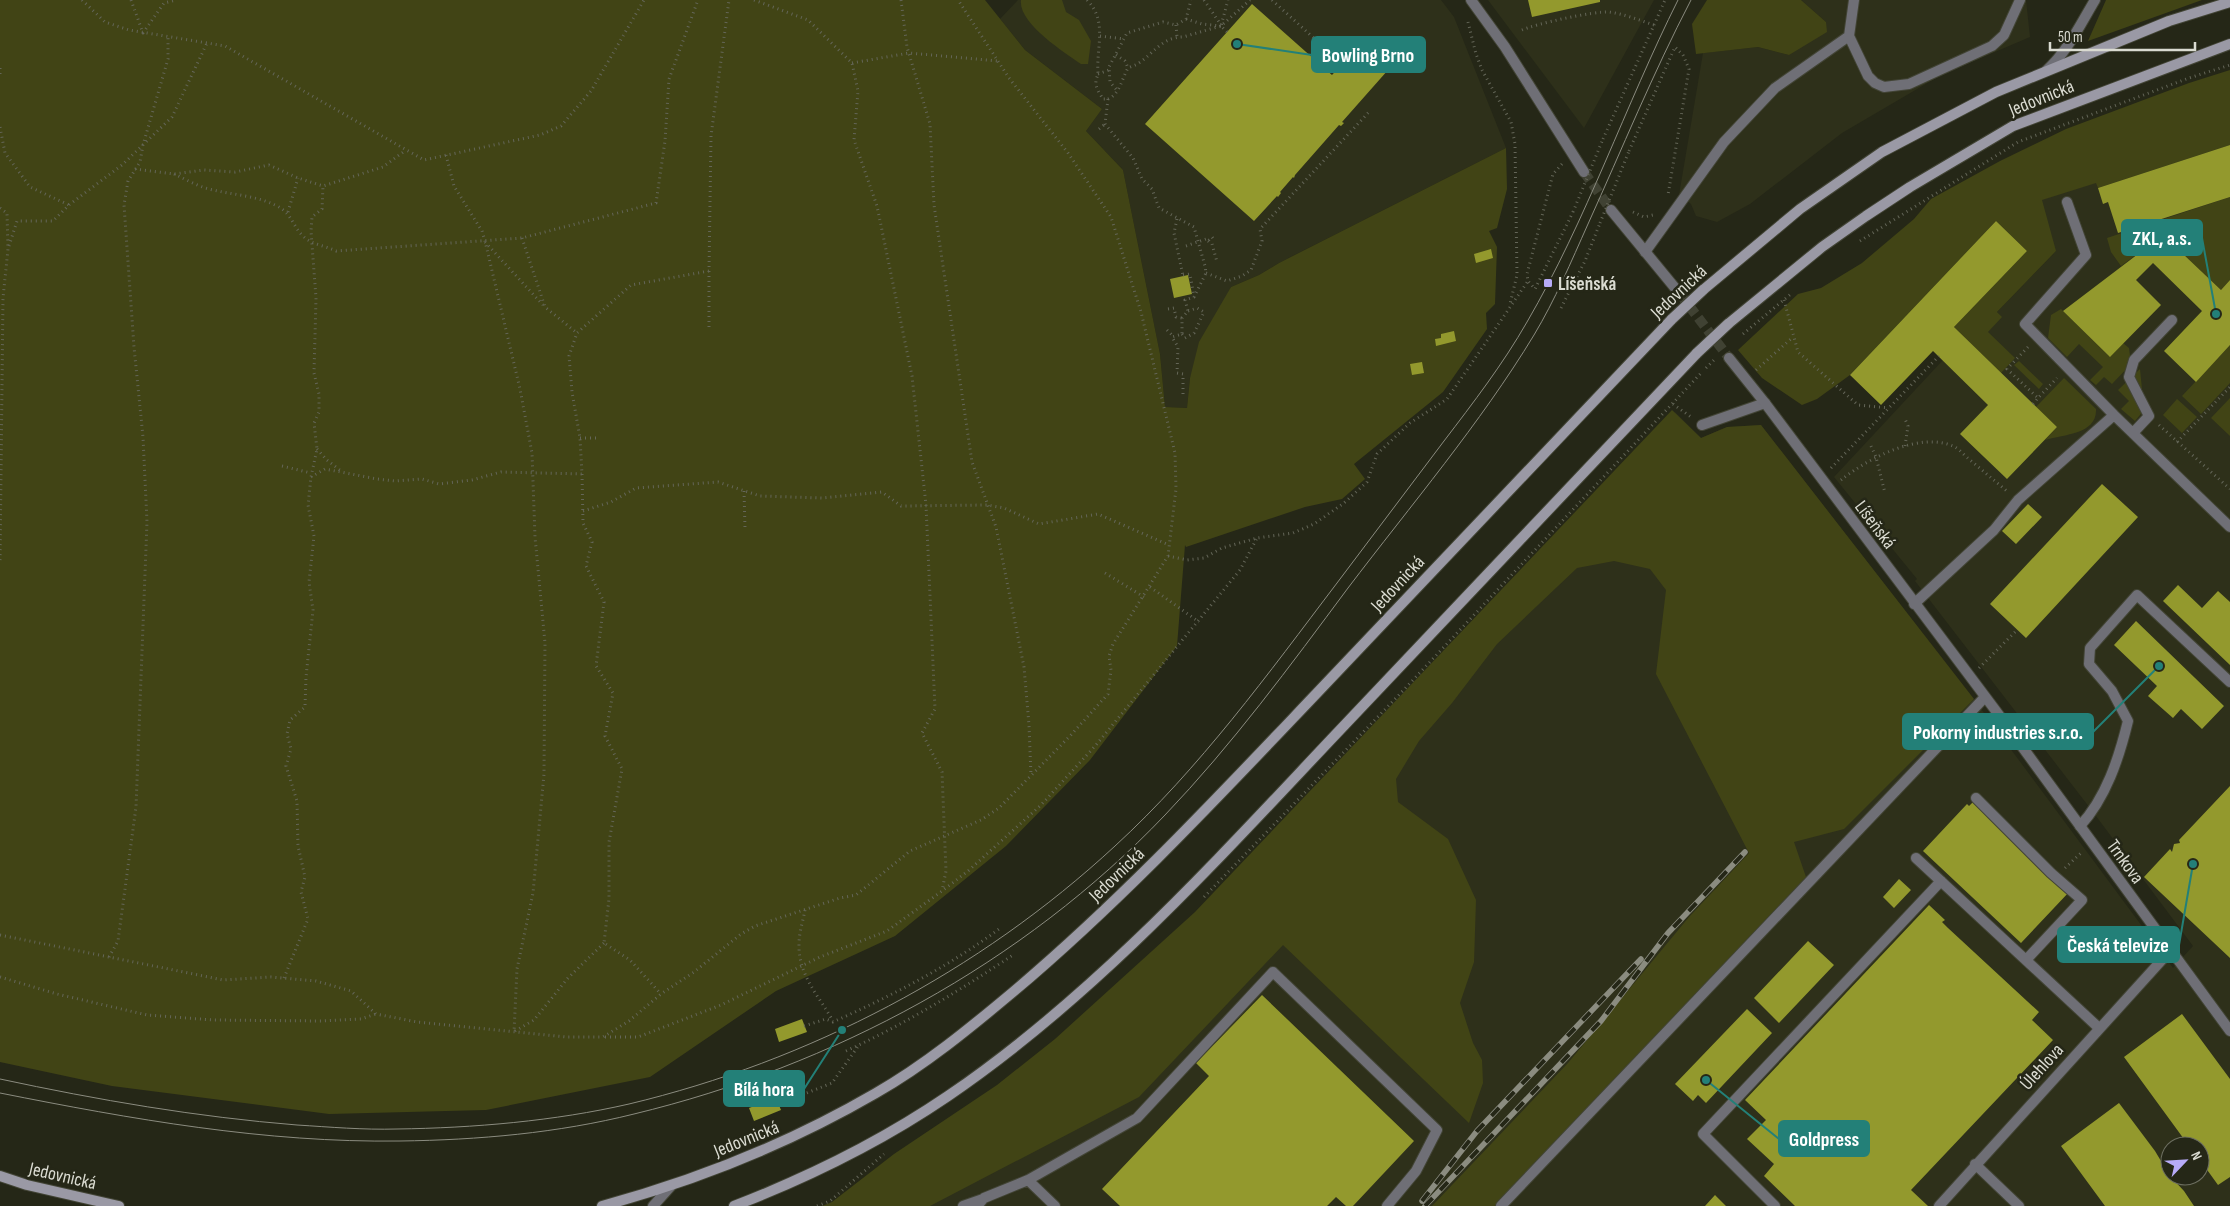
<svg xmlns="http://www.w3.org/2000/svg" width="2230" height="1206" viewBox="0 0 2230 1206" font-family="'Sofia Sans Condensed',sans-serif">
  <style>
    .built { fill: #2e301a; fill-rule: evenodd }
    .green { fill: #414415 }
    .building { fill: #93992d }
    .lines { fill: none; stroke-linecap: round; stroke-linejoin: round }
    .minor-tunnel { stroke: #404233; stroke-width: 10; stroke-dasharray: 10 5; stroke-linecap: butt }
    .service-casing { stroke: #424435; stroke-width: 12 }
    .minor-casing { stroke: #424435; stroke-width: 12 }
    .secondary-casing { stroke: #424435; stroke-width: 12 }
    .path { stroke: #646658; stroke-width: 3; stroke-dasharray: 1 4; stroke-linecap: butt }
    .service { stroke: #6f6f76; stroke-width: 10 }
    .minor { stroke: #6f6f76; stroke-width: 10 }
    .secondary { stroke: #9a99a5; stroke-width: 10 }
    .tram { stroke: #8b8c80; stroke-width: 1 }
    .rail-casing { stroke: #8b8c80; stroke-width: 5.5 }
    .rail { stroke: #252717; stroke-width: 4; stroke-dasharray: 11; stroke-linecap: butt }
    .secondary-bridge-casing { stroke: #424435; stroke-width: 12; stroke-linecap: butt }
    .path-bridge { stroke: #646658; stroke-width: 3; stroke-dasharray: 1 4; stroke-linecap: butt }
    .secondary-bridge { stroke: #9a99a5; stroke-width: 10 }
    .poi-dot { fill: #b7abf8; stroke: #252717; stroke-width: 2 }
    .labels { text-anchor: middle; stroke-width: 5; stroke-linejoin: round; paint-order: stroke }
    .street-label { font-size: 19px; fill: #dadbd1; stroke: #252717 }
    .poi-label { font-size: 19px; font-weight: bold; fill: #dadbd1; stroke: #252717; text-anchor: start }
    .leader { fill: none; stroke: #238078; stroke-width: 2 }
    .callout-dot { fill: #238078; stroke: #252717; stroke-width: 2 }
    .callout { fill: #238078; stroke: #238078; stroke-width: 2 }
    .callout-label { font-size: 20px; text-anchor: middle; font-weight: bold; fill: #fff }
  </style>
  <rect width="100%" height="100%" fill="#252717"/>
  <path class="built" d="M1018 0H1441L1454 17 1506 148 1279 263 1259 275 1231 287 1190 378 1187 408 1165 407 1160 354 1123 170 1086 131 1102 109 1025 50 1000 19Z
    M1488 0H1654L1584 128Z
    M1801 0H2026L2030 37 1941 75 1842 133 1750 204 1717 222 1696 216 1691 204 1679 195 1703 53 1758 47 1789 55 1826 22Z
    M2230 140V1206H833L1044 1056 1218 894 1675 412 1701 438 1727 427 1761 425 1978 705 2173 968 2193 946 2093 812 1915 581 1917 579 1834 477 1943 360 2001 317 1997 312 2056 251 2011 209ZM2170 1146H2200V1176H2170Z"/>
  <path class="green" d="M0 0H985L1025 50 1102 109 1086 131 1123 170 1160 354 1165 407 1187 408 1190 378 1199 342 1231 287 1259 275 1279 263 1506 148 1507 189 1497 228 1489 231 1497 247 1495 304 1486 313 1487 329 1443 392 1354 464 1365 479 1342 499 1305 507 1186 547 1185 545 1177 646 1090 760 1006 846 895 936 776 991 650 1077 486 1110 329 1114 112 1086 0 1062Z
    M1021 0H1062L1066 12 1079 20 1091 41 1088 64H1081C1064 52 1018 23 1021 0Z
    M1707 0H1801L1826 22 1827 32 1789 55 1758 47 1696 54 1692 24Z
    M2106 0H2202L2088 41Z
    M2230 70V145L2098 188 2096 183 2042 200 2056 251 1997 312 2002 317 1988 332 2015 358 2001 373 1954 327 2027 251 1996 221 1850 375 1817 399 1802 405 1762 378 1738 350 1798 294 1821 288 1862 263 1914 219 1931 199 2000 161 2066 129 2189 83Z
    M2230 197V280L2221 290 2163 235 2121 266 2111 252 2107 238Z
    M2061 309 2109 356 2123 343 2129 348 2131 364 2112 384 2104 377 2096 385 2090 380 2103 367 2079 344 2067 357 2048 338 2051 315Z
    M2230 345V383L2201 414 2182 396Z
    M2019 361 2043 384 2039 389 2014 365Z
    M2140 369 2144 410 2135 421 2121 409 2129 401 2118 390Z
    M2064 378 2096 409C2097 434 2065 434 2045 440L2057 427 2036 407Z
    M2230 398V436L2211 418Z
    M2177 399 2197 417 2182 433 2163 415Z
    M1672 410 1701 438 1727 427 1761 425 1974 699 1844 829 1794 842 1806 877 1495 1206H1432L1568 1063 1689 917 1749 853 1656 674 1666 590 1650 569 1614 561 1577 568 1497 644 1452 703 1419 741 1396 779 1398 802 1448 839 1476 900 1474 962 1460 1003 1473 1043 1482 1060 1483 1083 1469 1123 1283 945 1139 1097 930 1206H822L832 1202 894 1154 997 1085 1055 1039 1195 912Z"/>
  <path class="building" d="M1528 0H1600V2L1532 17Z
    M1252 4 1332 75 1364 40 1388 70 1342 122 1344 123 1341 126 1339 125 1295 175 1294 178 1293 177 1280 192 1281 193 1278 197 1277 196 1254 221 1145 124Z
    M2230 145V197L2118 233 2108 202 2103 204 2098 188Z
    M1996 221 2027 251 1954 327 2057 427 2007 479 1960 434 1988 405 1933 351 1881 405 1850 375Z
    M2163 235 2221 290 2230 280V345L2196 382 2164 351 2202 311 2153 263 2136 280 2161 305 2110 357 2063 311Z
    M1491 249 1493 258 1476 263 1474 254Z
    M1188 275 1192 294 1174 298 1170 279Z
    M1454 331 1456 341 1436 346 1435 339 1441 338V334Z
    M1422 362 1424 373 1412 375 1410 364Z
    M2102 484 2138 517 2026 638 1990 604Z
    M2028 504 2042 517 2016 544 2002 531Z
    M2178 585 2202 608 2218 591 2230 602V665L2163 601Z
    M2136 621 2224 706 2202 729 2181 709 2173 718 2148 696 2157 686 2114 645Z
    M2230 786V958L2144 877 2170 849 2172 852 2174 844 2180 843 2179 840Z
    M1975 800 2070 891 2021 943 1923 851 1967 804 1969 806Z
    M1899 879 1911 890 1894 908 1883 897Z
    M1929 905 1945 920 1942 922 1948 928 2039 1012 2032 1020 2053 1040 1911 1190 1928 1206H1795L1764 1176 1774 1164 1747 1139 1766 1120 1745 1100Z
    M1808 941 1834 965 1779 1023 1754 998Z
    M1262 995 1414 1141 1353 1206H1346L1336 1197 1327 1206H1120L1102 1189 1209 1076 1196 1063Z
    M1747 1009 1772 1033 1706 1103 1698 1095 1693 1101 1675 1084Z
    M2182 1014 2230 1079V1177L2218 1185 2200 1160V1146H2189L2124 1057Z
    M802 1019 807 1032 779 1042 775 1029Z
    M776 1098 781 1110 754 1121 749 1108Z
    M2119 1103 2155 1151 2170 1176 2184 1191 2194 1206H2105L2061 1146Z
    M1715 1195 1726 1206H1705Z"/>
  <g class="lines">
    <path class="minor-tunnel" d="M1584 172 1611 210
      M1680 294 1729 358"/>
    <defs>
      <path id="service" d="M1849 36 1868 76 1875 83 1884 87 1909 84 1992 46 2004 35 2020 0
        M2046 71C2068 51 2080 25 2095 0
        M2067 202 2086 255 2025 324 2114 415 2230 527
        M1645 252 1724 142 1775 88 1849 36 1854 0
        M1702 425 1765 403
        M2133 433 2149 416 2129 377 2134 360 2172 320
        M1914 604 1994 530 2018 500 2114 415
        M1976 798 2051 873 2082 900 2026 960
        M2080 826C2106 798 2119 758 2128 721L2112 691 2089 664 2090 648 2137 595 2230 682
        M1916 858 2099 1028
        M1028 1180 1137 1118 1273 972 1437 1130 1416 1171 1387 1206
        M653 1206 671 1186
        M963 1206 983 1199
        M977 1206 984 1198 1028 1180 1055 1206
        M1501 1206 1985 697
        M1775 1206 1703 1134 1941 881"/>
      <path id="minor" d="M1471 0 1505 47 1584 172
        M1611 210 1680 294
        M1729 358 1765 403 1996 711 2230 1031
        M1975 1164 2019 1206
        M1939 1206 2170 951"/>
      <path id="secondary" d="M1703 290 1800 209 1882 152 1996 92 2169 21 2230 2
        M1728 324 1822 247 1866 216 1910 187 2013 126 2230 44
        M0 1176 27 1185 119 1206
        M602 1206C698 1180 790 1143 876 1093 925 1065 970 1028 1013 992 1121 901 1218 797 1316 694 1434 569 1553 444 1672 319
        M734 1206C809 1177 882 1141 948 1096 1096 995 1216 861 1338 732 1458 606 1577 479 1697 353"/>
    </defs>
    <use href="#service" class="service-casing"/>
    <use href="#minor" class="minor-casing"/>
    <use href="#secondary" class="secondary-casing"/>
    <path class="path" d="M82 0 105 22 129 30 225 46 424 160 540 135 561 126 591 91 644 0
      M131 0 143 33 164 3 176 0
      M754 0 808 20 852 63 858 91 854 140 877 206 912 376 926 505 935 709 922 733 942 772 946 871 942 891
      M901 0 907 47 930 124 934 205 972 462 996 527 1024 667 1029 725 1031 776
      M1087 0C1108 21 1096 48 1098 73 1098 76 1096 78 1096 81 1095 87 1100 94 1103 99H1108
      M1204 0 1221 25
      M1272 0 1329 52 1319 63
      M1186 19 1202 24 1221 26
      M1468 22 1476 54 1482 70 1511 122 1515 144 1517 275 1510 304
      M1176 25 1177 37
      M1654 25 1665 0
      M1522 30C1535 24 1594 11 1609 12 1624 14 1639 20 1654 25L1603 139
      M1227 32 1221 26 1228 0
      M1100 36 1124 39
      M1116 55 1125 61 1128 68
      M852 63 909 53 998 61
      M0 68V76
      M1098 74 1109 70
      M1116 89 1110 82 1109 67 1127 33 1163 22 1176 25 1186 19 1191 0
      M1108 99 1105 124 1133 158 1142 179 1152 189 1159 208 1194 227 1205 266 1206 273 1194 297 1185 300 1188 311 1182 318V334L1172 337 1178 347 1177 373 1183 374V397
      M1108 99C1120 94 1122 78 1128 68 1132 66 1136 65 1139 63 1154 53 1162 37 1183 37L1221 26 1250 0
      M0 127 5 153 30 187 69 205
      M1099 129 1105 124
      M1629 151 1675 47 1683 55 1689 69 1668 195
      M446 155 454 186 482 231 485 241 520 389 532 453 535 537 545 643 544 774 533 893 517 969 514 1032
      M1562 164 1553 174 1527 274 1528 281 1535 289 1573 212
      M135 169 174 174 204 170 235 172 269 165 298 178 323 186 383 167 406 150
      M174 174C185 179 197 186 209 189 232 195 255 195 277 206 292 214 291 223 302 235 311 245 324 245 336 251L522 238 656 203 665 141 669 79 698 0
      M0 208 7 213 8 249 3 298 0 563
      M288 212 298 178
      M1633 212 1644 217 1653 215
      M1177 219 1174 233 1183 276
      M522 238 545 307 577 333
      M1208 241 1212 244 1217 262
      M1860 241 2018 142 2189 78 2230 65
      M485 242 543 305
      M9 246 17 221H53L69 205 122 165 172 117 207 43
      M1186 246 1206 239 1208 241 1212 237 1215 241
      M709 271V330
      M1206 273 1227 281 1242 276 1251 270 1262 241 1260 229 1369 112
      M1183 275 1190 274 1194 297
      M1784 300 1798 352 1858 405 1889 408
      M1561 308 1585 261 1600 223
      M1168 309 1174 308 1176 317 1182 318
      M1167 330 1173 336
      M1182 334 1185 338 1194 333 1204 312 1197 308 1188 311
      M1743 334 1792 293
      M2028 347 2007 369 2038 398 2057 378
      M1756 370 1792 338
      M1673 404 1691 417
      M2033 404 2038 398
      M2159 425 2230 489
      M580 438H598
      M2177 442 2230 387
      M1871 446 1876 457 1885 493
      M1905 446 1908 426 1905 419
      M317 449 327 460 341 471
      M282 466 311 473
      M1831 468 1939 356
      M582 474 583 523 592 542 586 566 604 602 596 666 613 693 605 736 622 769 609 842V899L604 943 630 960 661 994
      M311 477 325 469 377 479 395 481 422 479 439 484 472 480 501 472 582 474 580 438 572 392 569 356 577 333 631 285 709 271 711 136 729 0
      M1841 480C1867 459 1921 430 1955 447 1960 450 1965 456 1970 460 1983 471 1995 481 2008 492
      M744 491 745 528
      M583 511 611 502 636 488 718 482 760 496 822 498 882 492 901 506 987 505 1004 508 1039 524 1098 514 1169 545
      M1168 556 1187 560 1204 558 1222 548 1257 538 1293 533 1314 524 1344 503 1367 482 1377 454 1410 423 1447 399 1528 281
      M1105 573 1144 597
      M1150 587 1199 622
      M1979 668 2017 630
      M2065 868 2082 852
      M1204 897 1397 697 1702 372
      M805 910C803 921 799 933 799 944 798 975 819 996 833 1021
      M0 935 223 980 271 977 316 981 351 991 376 1014 417 1022 567 1037H603L629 1021 661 994 694 972 741 934 755 926 840 898 856 895 910 851 981 820 999 808 1070 736 1108 694 1111 670 1109 656 1113 644 1168 556 1176 489 1175 453 1141 312 1111 217 1068 153 1009 78 958 0
      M109 957 118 941 136 807 147 522 143 437 134 347 124 205 128 181 140 162 143 145 168 59V37
      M0 977 57 994 147 1015 213 1020 321 1021 361 1019 376 1014
      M284 978 308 919 301 892 305 877 298 846 297 801 286 766 291 749 287 734 290 720 305 707 306 677 313 610 309 582 314 536 308 505 311 477 317 449 314 423 319 412V394L314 373 316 298 311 231 312 217 322 209 323 186
      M804 1026 826 1019 833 1022C891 996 948 967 999 929
      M515 1031 534 1020 568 978 604 943
      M605 1037H638L721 1005 820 957 887 931 942 891 968 871 1041 805 1096 745 1240 570 1257 538
      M846 1051C905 1024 959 991 1013 955
      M779 1104 832 1083 859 1045
      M817 1206 830 1201 884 1154"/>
    <use href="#service" class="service"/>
    <use href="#minor" class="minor"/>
    <use href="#secondary" class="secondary"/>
    <path class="tram" d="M0 1079C98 1100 197 1117 297 1125 330 1127 363 1130 397 1129 473 1128 555 1121 629 1104 809 1061 979 972 1115 846 1200 768 1268 674 1337 583 1373 536 1408 488 1444 441 1473 403 1503 364 1527 322 1587 219 1625 106 1678 0
      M0 1093C131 1119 266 1143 400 1141 478 1140 558 1133 634 1114 833 1066 1023 964 1165 815 1232 745 1290 666 1348 588 1411 505 1480 424 1534 335 1555 300 1571 262 1588 224 1622 149 1653 73 1691 0"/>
    <defs>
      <path id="rail" d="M1422 1201 1477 1131 1641 959
        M1425 1206 1601 1021 1668 933 1745 852"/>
    </defs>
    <use href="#rail" class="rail-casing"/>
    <use href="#rail" class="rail"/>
    <defs>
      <path id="secondary-bridge" d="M1672 319 1703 290
        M1697 353 1728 324"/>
    </defs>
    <use href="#secondary-bridge" class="secondary-bridge-casing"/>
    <path class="path-bridge" d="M1573 212 1603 139
      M1600 223 1629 151
      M1706 368 1714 360"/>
    <use href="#secondary-bridge" class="secondary-bridge"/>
  </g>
  <rect class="poi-dot" x="1543" y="278" width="10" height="10" rx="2.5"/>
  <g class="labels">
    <g class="street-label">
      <text transform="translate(2041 97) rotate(-22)" y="7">Jedovnická</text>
      <text transform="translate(1678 291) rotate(-43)" y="7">Jedovnická</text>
      <text transform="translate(1876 524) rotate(53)" y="7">Líšeňská</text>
      <text transform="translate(1397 583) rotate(-47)" y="7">Jedovnická</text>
      <text transform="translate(2126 861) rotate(54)" y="7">Trnkova</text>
      <text transform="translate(1116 874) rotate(-44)" y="7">Jedovnická</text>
      <text transform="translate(2041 1066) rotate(-48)" y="7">Úlehlova</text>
      <text transform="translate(746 1138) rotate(-22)" y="7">Jedovnická</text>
      <text transform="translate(63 1175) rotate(13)" y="7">Jedovnická</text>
    </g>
    <g class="poi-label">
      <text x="1558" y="290">Líšeňská</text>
    </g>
  </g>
  <path class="leader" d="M1237 44L1312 55M2216 314L2202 238M2159 666L2093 732M2193 864L2179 945M842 1030L804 1089M1706 1080L1779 1139"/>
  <g class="callout-dot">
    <circle cx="1237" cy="44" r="5"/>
    <circle cx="2216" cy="314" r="5"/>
    <circle cx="2159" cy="666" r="5"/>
    <circle cx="2193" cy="864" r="5"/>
    <circle cx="842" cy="1030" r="5"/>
    <circle cx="1706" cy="1080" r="5"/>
  </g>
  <g class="callout">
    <rect x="1312" y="37" width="113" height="35" rx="5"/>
    <rect x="2122" y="220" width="80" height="35" rx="5"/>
    <rect x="1903" y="714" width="190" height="35" rx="5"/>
    <rect x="2058" y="927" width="121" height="35" rx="5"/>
    <rect x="724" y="1071" width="80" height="35" rx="5"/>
    <rect x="1779" y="1121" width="90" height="35" rx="5"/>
  </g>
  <g class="callout-label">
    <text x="1368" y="62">Bowling Brno</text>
    <text x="2162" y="245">ZKL, a.s.</text>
    <text x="1998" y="739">Pokorny industries s.r.o.</text>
    <text x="2118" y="952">Česká televize</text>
    <text x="764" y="1096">Bílá hora</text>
    <text x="1824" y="1146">Goldpress</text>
  </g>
  <g transform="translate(2185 1161) rotate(65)"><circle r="24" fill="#252717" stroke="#6d6f61"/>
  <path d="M0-4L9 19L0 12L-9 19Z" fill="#b7abf8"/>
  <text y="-8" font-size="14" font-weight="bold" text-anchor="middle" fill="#dadbd1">N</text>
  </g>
  <path d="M2050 42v8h145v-8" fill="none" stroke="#dadbd1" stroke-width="2.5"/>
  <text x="2058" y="42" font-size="15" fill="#dadbd1" stroke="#252717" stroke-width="4" paint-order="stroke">50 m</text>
</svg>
